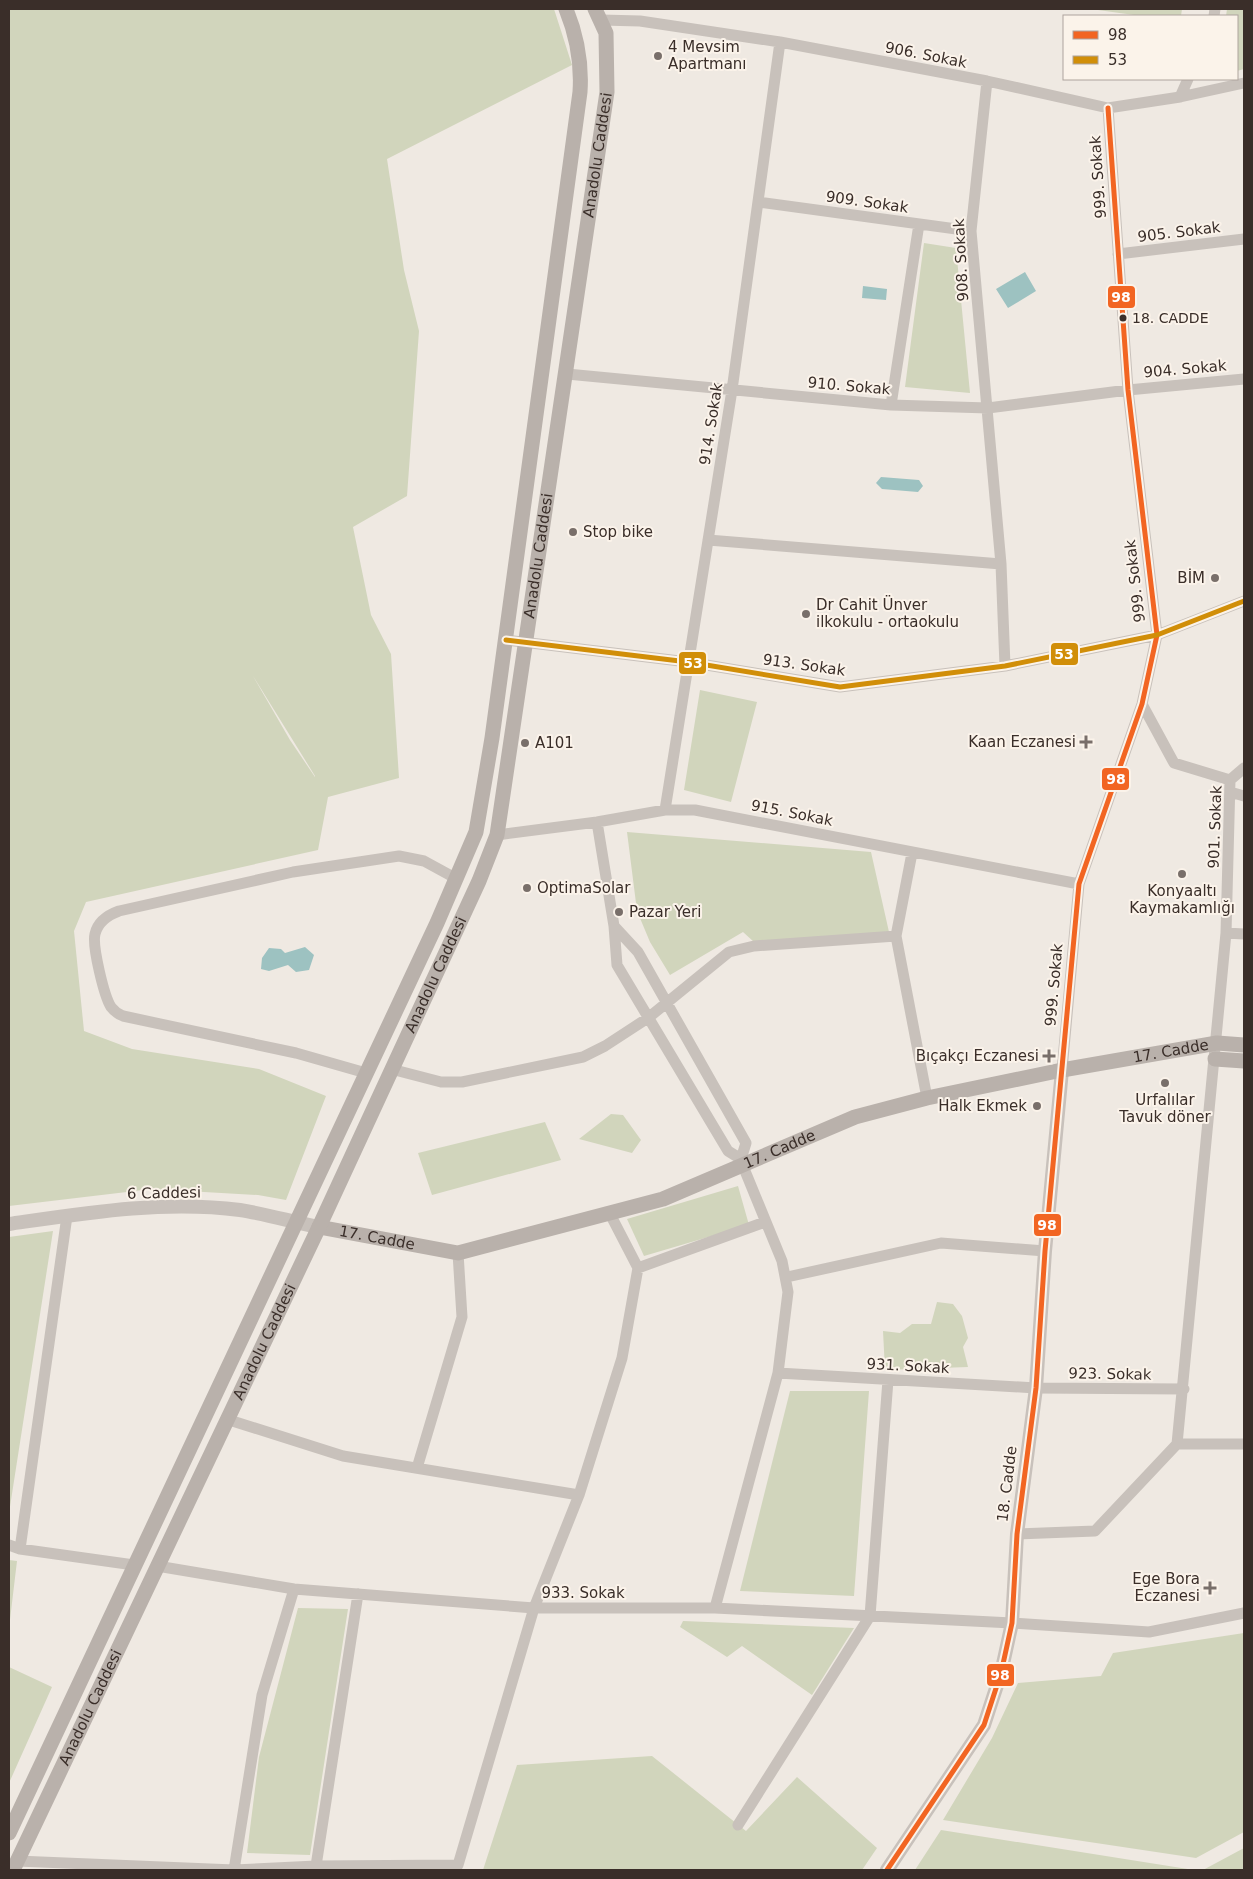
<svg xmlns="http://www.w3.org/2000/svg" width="1253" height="1879" viewBox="0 0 1253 1879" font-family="'DejaVu Sans',sans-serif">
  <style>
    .green { fill: #d1d5bc; fill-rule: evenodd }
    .water { fill: #9dc2c1 }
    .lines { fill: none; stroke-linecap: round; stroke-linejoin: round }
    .minor { stroke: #c8c1bb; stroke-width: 11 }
    .tertiary { stroke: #c8c1bb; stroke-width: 14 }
    .secondary { stroke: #b9b1ab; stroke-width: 15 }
    .bus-1-casing { stroke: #fbf3ea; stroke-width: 9 }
    .bus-2-casing { stroke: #fbf3ea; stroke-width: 9 }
    .bus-1 { stroke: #f26522; stroke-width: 5 }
    .bus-2 { stroke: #d18e08; stroke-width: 5 }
    .poi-dot { fill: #796f6a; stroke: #fbf3ea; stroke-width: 2 }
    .bus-dot { fill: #3a2e29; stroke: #fbf3ea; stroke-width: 2 }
    .labels { text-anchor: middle; stroke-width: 4; stroke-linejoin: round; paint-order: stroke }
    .bus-label { font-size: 14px; fill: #3a2e29; stroke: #fbf3ea; text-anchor: start }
    .poi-label { font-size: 15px; fill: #3a2e29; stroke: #fbf3ea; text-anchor: start }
    .street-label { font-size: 15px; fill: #3a2e29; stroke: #fbf3ea }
    .line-badge { stroke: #fbf3ea; stroke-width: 2 }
    .badge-label { font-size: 14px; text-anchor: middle; font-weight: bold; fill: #fff }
  </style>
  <rect width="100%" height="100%" fill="#efe9e2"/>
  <path class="green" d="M9 9H554L572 65 387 159 404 270 419 331 407 496 353 527 371 615 391 654 399 778 328 797 318 850 86 902 74 931 84 1031 132 1049 259 1069 326 1096 286 1200 258 1195 152 1189 9 1206ZM253 676 315 776V777L290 740Z
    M1091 9H1182L1181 16H1141Z
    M1227 9H1244V69L1237 71V16H1226Z
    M924 243 956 248 970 393 905 387Z
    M700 690 757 702 731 802 684 790Z
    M627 832 871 852 889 932 754 942 743 932 670 975 650 942 637 911Z
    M611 1114 623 1115 641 1140 632 1153 579 1139Z
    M545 1122 561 1160 432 1195 418 1153Z
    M738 1186 749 1225 644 1256 627 1219Z
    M53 1231 9 1513V1237Z
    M937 1302 953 1304 962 1316 968 1338 963 1347 968 1367 885 1370 883 1331 900 1333 912 1324H931Z
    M790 1391H869L854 1596 740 1591Z
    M9 1560 17 1561 9 1628Z
    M298 1608 348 1609 310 1855 247 1853 259 1757Z
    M683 1621 854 1628 812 1695 742 1646 727 1657 680 1627Z
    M1244 1633V1832L1196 1858 943 1820 992 1738 1018 1683 1101 1676 1113 1653Z
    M9 1667 52 1687 9 1783Z
    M652 1756 746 1831 797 1777 877 1848 862 1870H483L517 1765Z
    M941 1830 1194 1870H915Z
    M1244 1848V1870H1203Z"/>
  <path class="water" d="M1025 272 1036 291 1008 308 996 289Z
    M863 286 887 289 886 300 862 298Z
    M881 477 919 480 923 486 918 492 882 489 876 483Z
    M305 947 314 955 309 970 296 972 288 965 269 971 261 969 262 958 269 948 281 949 285 953Z"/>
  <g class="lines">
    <path class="minor" d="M1214 16 1215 9
      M601 20 640 21 780 42 987 81 1108 108 1180 97 1244 83
      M987 81 971 231 1001 564 1005 666
      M1180 97 1188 79
      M758 202 971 231
      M1118 254 1244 239
      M567 374 891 405 988 408 1128 390 1244 379
      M891 405 919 224
      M708 540 1001 564
      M506 640 688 662 840 687 1005 666 1157 635 1244 601
      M1142 704 1174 763 1230 780
      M1230 792 1244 796
      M665 810 732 390 780 42
      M597 822 614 926 617 965 728 1151 741 1159
      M497 835 597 822 665 810H695L1079 884
      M912 853 896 936 927 1098
      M614 926 638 952 746 1143 741 1159 743 1166 782 1261 788 1292 778 1373 715 1608
      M1226 933 1244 934
      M391 1069 441 1082H462L583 1057 605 1046 648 1018 729 952 754 946 896 936
      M1062 1070 1079 884 1142 704 1157 635 1128 390 1108 108
      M366 1073 296 1053 123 1016C118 1014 114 1011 111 1007 104 996 92 946 95 934 98 921 108 915 119 911L293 872 399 856 424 861 457 879
      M638 1268 765 1222
      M787 1277 941 1243 1045 1251
      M778 1373 1036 1388 1184 1389
      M226 1419 343 1456 579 1495
      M1177 1444H1244
      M417 1468 462 1317 458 1253
      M1017 1534 1095 1531 1177 1444 1226 933 1230 780 1244 768
      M9 1545 20 1549 134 1565
      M20 1549 67 1216
      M157 1566 294 1589 534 1608H715L1012 1623 1149 1632 1244 1613
      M738 1825 870 1616 888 1380
      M17 1861 234 1870 316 1866 458 1865 534 1608 579 1495 622 1358 638 1268 609 1212
      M316 1866 358 1594
      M234 1870 262 1695 294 1589"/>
    <path class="tertiary" d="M9 1224C85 1213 163 1200 240 1210 266 1214 293 1222 319 1227
      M887 1870 984 1725 1001 1673 1012 1623 1017 1534 1036 1388 1045 1251 1062 1070"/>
    <g class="secondary">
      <path d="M1215 1059 1244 1061"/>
      <path id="s1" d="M319 1227 458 1253 663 1199 855 1117 927 1098 1062 1070 1217 1043 1244 1045"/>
      <path d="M9 1833 437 923 476 832 492 738 580 92C582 62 577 36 566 9"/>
      <path id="s2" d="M13 1870 319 1227 479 881 497 835 607 92 606 33 595 9"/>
    </g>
    <defs>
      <path id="bus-1" d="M887 1870 984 1725 1001 1673 1012 1623 1017 1534 1036 1388 1045 1251 1079 884 1142 704 1157 635 1128 390 1108 108"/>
      <path id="bus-2" d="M506 640 688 662 840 687 1005 666 1157 635 1244 601"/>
    </defs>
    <use href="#bus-1" class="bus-1-casing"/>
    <use href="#bus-2" class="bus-2-casing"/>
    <use href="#bus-1" class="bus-1"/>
    <use href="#bus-2" class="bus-2"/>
  </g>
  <g class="poi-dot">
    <circle cx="658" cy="56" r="5"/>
    <circle cx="573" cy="532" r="5"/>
    <circle cx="1215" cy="578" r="5"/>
    <circle cx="806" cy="614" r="5"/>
    <path d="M1083.5 734.5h5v5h5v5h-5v5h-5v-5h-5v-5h5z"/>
    <circle cx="525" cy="743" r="5"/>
    <circle cx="1182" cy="874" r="5"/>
    <circle cx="527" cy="888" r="5"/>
    <circle cx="619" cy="912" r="5"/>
    <path d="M1046.5 1048.5h5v5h5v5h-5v5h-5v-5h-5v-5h5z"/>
    <circle cx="1165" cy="1083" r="5"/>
    <circle cx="1037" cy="1106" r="5"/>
    <path d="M1207.5 1580.5h5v5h5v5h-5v5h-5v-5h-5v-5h5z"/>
  </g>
  <circle class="bus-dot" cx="1123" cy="318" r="4.5"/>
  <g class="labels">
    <g class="bus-label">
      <text x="1132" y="323">18. CADDE</text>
    </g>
    <g class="poi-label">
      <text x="668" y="52">4 Mevsim<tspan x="668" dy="17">Apartmanı</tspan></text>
      <text x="583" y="537">Stop bike</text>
      <text x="1205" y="583" text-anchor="end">BİM</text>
      <text x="816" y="610">Dr Cahit Ünver<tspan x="816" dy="17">ilkokulu - ortaokulu</tspan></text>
      <text x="1076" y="747" text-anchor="end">Kaan Eczanesi</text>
      <text x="535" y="748">A101</text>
      <text x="537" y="893">OptimaSolar</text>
      <text x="1182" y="896" text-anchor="middle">Konyaaltı<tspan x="1182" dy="17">Kaymakamlığı</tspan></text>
      <text x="629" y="917">Pazar Yeri</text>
      <text x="1039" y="1061" text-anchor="end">Bıçakçı Eczanesi</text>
      <text x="1165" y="1105" text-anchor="middle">Urfalılar<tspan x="1165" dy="17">Tavuk döner</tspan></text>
      <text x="1027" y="1111" text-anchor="end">Halk Ekmek</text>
      <text x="1200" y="1584" text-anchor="end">Ege Bora<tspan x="1200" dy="17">Eczanesi</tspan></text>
    </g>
    <g class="street-label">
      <text transform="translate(926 55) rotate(11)" y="5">906. Sokak</text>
      <text dy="5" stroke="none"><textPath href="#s2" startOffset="1830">Anadolu Caddesi</textPath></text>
      <text transform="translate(1098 177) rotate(-94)" y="5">999. Sokak</text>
      <text transform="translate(867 202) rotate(8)" y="5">909. Sokak</text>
      <text transform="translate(1179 232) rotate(-7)" y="5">905. Sokak</text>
      <text transform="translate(961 260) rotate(-93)" y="5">908. Sokak</text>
      <text transform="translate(1185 369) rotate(-5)" y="5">904. Sokak</text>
      <text transform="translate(849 386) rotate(5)" y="5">910. Sokak</text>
      <text transform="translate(711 424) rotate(-81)" y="5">914. Sokak</text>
      <text dy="5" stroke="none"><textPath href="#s2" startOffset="1425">Anadolu Caddesi</textPath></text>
      <text transform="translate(1135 581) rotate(-97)" y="5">999. Sokak</text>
      <text transform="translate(804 665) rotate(8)" y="5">913. Sokak</text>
      <text transform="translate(792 813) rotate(11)" y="5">915. Sokak</text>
      <text transform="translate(1215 827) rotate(-88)" y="5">901. Sokak</text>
      <text dy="5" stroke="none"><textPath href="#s2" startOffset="990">Anadolu Caddesi</textPath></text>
      <text transform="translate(1054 985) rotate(-85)" y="5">999. Sokak</text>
      <text dy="5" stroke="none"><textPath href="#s1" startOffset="885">17. Cadde</textPath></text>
      <text dy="5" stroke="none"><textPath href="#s1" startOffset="480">17. Cadde</textPath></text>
      <text transform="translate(164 1193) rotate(-1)" y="5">6 Caddesi</text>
      <text dy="5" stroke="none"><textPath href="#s1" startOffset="59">17. Cadde</textPath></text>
      <text dy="5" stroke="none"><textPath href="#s2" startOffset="585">Anadolu Caddesi</textPath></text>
      <text transform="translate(908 1366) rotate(3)" y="5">931. Sokak</text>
      <text transform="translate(1110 1374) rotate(1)" y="5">923. Sokak</text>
      <text transform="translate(1007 1484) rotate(-83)" y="5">18. Cadde</text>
      <text x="583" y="1598">933. Sokak</text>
      <text dy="5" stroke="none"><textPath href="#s2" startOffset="180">Anadolu Caddesi</textPath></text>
    </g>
  </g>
  <g class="line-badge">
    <rect x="1107" y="285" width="29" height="24" rx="5" fill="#f26522"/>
    <rect x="1050" y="642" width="29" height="24" rx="5" fill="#d18e08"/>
    <rect x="678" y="651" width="29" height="24" rx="5" fill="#d18e08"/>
    <rect x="1101" y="767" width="29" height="24" rx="5" fill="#f26522"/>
    <rect x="1033" y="1213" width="29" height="24" rx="5" fill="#f26522"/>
    <rect x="986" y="1663" width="29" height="24" rx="5" fill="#f26522"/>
  </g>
  <g class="badge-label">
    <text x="1121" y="302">98</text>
    <text x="1064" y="659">53</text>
    <text x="693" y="668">53</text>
    <text x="1116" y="784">98</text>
    <text x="1047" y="1230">98</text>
    <text x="1000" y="1680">98</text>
  </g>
  <rect width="1253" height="1879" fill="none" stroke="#3a2e29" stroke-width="20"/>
  <rect x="1063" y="15" width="175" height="65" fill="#fbf3ea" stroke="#aea49d"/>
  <rect x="1073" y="31" width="25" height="8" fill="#f26522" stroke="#aea49d"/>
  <text x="1108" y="40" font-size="15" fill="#3a2e29">98</text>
  <rect x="1073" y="56" width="25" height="8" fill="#d18e08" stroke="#aea49d"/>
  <text x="1108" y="65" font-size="15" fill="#3a2e29">53</text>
</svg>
